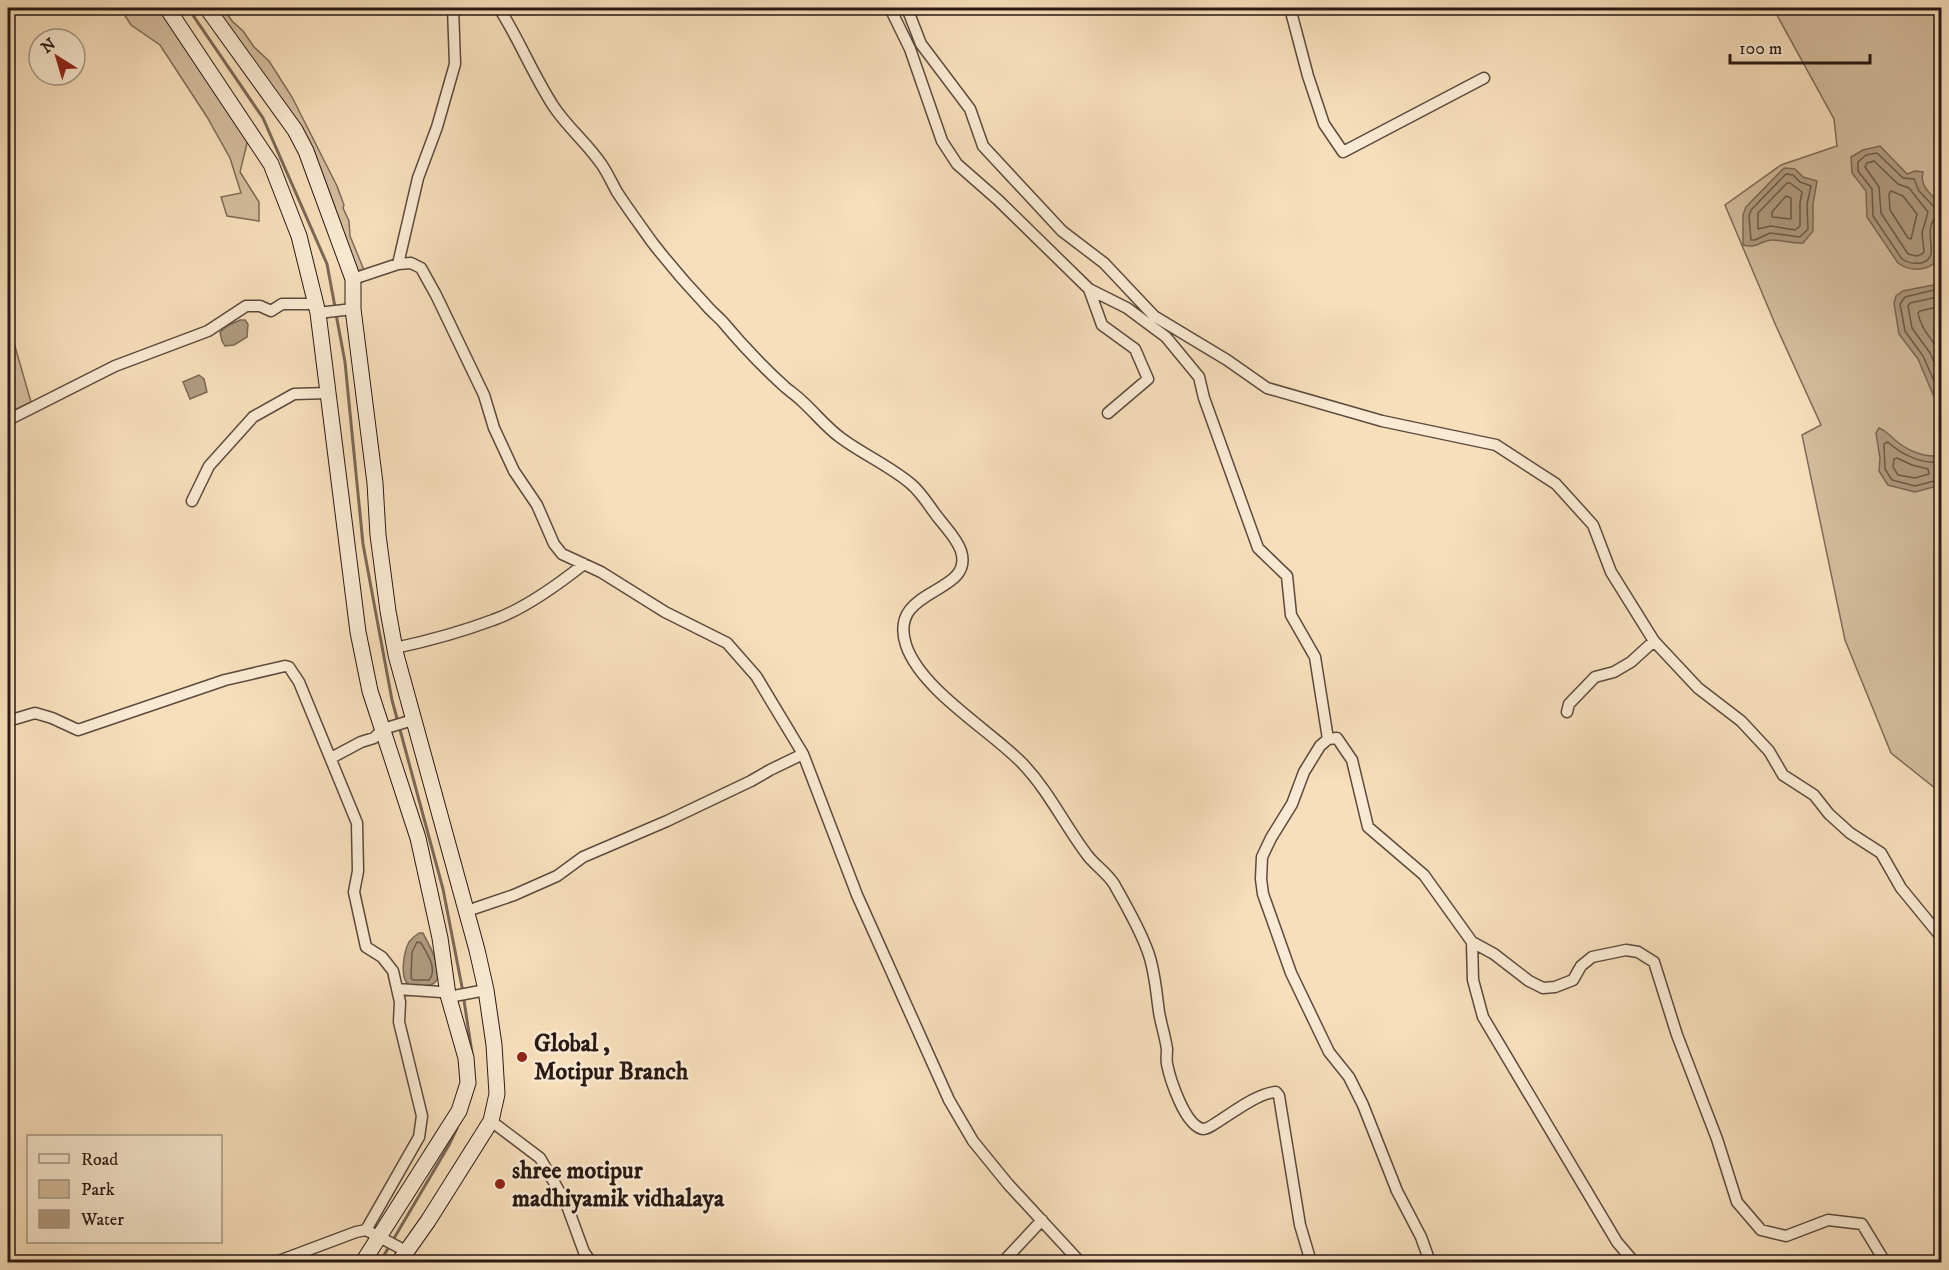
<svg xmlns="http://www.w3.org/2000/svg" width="1949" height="1270" viewBox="0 0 1949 1270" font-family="'IM FELL DW Pica',serif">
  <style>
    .green { fill: #d4bd9e; stroke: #7e6b58; stroke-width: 1.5 }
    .water { fill: #b19c82; stroke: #7b6856; stroke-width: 1.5 }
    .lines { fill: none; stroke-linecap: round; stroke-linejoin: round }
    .shore { stroke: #6d5a4a; stroke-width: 1.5 }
    .stream { stroke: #7b6856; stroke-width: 3 }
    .minor-casing { stroke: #5c4a3d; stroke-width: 13 }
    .secondary-casing { stroke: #291913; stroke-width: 17 }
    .minor { stroke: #faead3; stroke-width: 10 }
    .secondary { stroke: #faead3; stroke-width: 15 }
    .poi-dot { fill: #8f2418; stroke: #faead3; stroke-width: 2 }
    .labels { text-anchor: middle; stroke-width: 5; stroke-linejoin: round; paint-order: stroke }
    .poi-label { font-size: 24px; font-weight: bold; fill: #291913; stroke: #faead3; text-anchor: start }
  </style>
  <rect width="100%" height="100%" fill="#f7dfbb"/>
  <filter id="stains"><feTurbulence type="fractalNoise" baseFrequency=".00333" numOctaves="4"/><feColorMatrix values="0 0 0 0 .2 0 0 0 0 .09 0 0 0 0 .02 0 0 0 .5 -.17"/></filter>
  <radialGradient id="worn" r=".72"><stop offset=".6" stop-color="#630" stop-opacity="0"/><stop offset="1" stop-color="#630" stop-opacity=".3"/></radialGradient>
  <path class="green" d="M120 8H162L249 135 240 172 259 202V221L227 216 221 197 241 193 230 158 207 117 160 45 131 25Z
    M213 8H223L232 21 243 31 254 47 269 61 292 97 337 186 344 205 343 208 349 221 350 236 364 270 352 271 334 205 316 157Z
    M1773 8H1941V793L1891 753 1845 640 1802 435 1821 425 1776 326 1725 205 1781 165 1837 146 1834 119Z
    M8 322 31 402 8 413Z"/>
  <path class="water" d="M1880 146 1907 174 1915 171 1923 172C1919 189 1933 193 1939 205 1944 215 1936 225 1936 234 1935 242 1937 251 1938 259 1928 272 1910 272 1898 263L1867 217 1866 191 1852 173 1851 157 1863 150Z
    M1784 168 1795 169 1803 177 1817 181 1813 204V231L1803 243C1792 244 1783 240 1772 240 1761 240 1758 249 1743 245V215L1746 207Z
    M1941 281V443L1936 434 1940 411 1918 359 1899 334 1894 303 1896 296 1903 291 1933 285Z
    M240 320H245L248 324 247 337 234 345 225 346 222 341 220 332 229 325Z
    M199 375 204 379 207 392 190 399 183 382Z
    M1879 428C1887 431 1889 435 1895 440 1906 450 1927 459 1941 455V485L1915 492 1888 485 1879 471 1880 458 1876 433Z
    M419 933H423C431 949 455 988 420 986 415 986 410 987 407 983 400 975 404 951 409 942 412 938 416 935 419 933Z"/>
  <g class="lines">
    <path class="shore" d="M1877 153 1903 178 1914 179 1919 191 1939 212V215C1918 228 1944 258 1921 263 1914 264 1908 263 1902 259L1873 216 1872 189 1858 171V162L1866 155Z
      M1874 161 1898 184 1909 188 1928 212 1922 233 1924 252 1922 254 1917 256 1908 254 1881 213 1879 187 1865 167 1867 163Z
      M1786 174 1793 175 1800 182 1811 186 1807 204 1808 229 1800 237 1770 233 1755 240H1751L1749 216 1751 210Z
      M1787 183H1790L1802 192 1800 203V226L1795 230 1771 226 1758 229V213Z
      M1891 191 1903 196 1917 214 1911 239 1908 238 1890 210 1889 194Z
      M1786 196 1791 198V219L1772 217V212Z
      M1942 288 1905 297 1900 304 1905 331 1923 356 1942 399
      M1942 296 1910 303 1908 306 1912 328 1930 353 1942 380
      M1942 306 1920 311 1918 313C1921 331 1935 341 1942 357
      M1897 458 1912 465 1928 469 1929 474 1915 478 1898 475 1893 467 1894 459Z
      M1942 461C1925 466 1900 454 1888 442L1884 444 1885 469 1892 480 1915 486 1942 479
      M417 942 421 943C427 953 438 969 429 980H413L411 978 412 952Z"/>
    <path class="stream" d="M188 8 263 118 327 264 335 307
      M336 314 345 362 363 544 392 700 443 889 462 987 472 1053
      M380 1262 449 1145 457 1128"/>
    <defs>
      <path id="minor" d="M499 8C519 39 533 75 554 107 568 128 588 144 602 165 608 174 612 183 617 192 628 209 640 225 652 242 669 264 687 285 706 305 711 311 717 316 722 321 742 345 763 367 785 387 791 392 797 396 803 402 816 414 827 428 841 438 864 455 890 466 911 484 923 494 930 508 940 520 947 529 957 539 961 551 975 596 887 586 906 645 921 690 990 730 1022 763 1049 791 1065 826 1088 856 1096 866 1107 873 1114 884 1126 905 1140 929 1148 952 1155 971 1156 991 1159 1012 1161 1024 1165 1036 1167 1049 1167 1056 1166 1057 1167 1064 1170 1079 1185 1126 1203 1129 1212 1130 1252 1093 1276 1092L1279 1096 1300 1225 1311 1262
        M890 8 910 49 942 141 957 164 998 200 1089 289 1127 308 1166 337 1199 377 1204 398 1258 548 1287 576 1291 615 1315 657 1328 739 1337 738 1352 760 1368 827 1424 875 1472 942 1473 980 1483 1017 1617 1242 1634 1262
        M907 8 921 44 970 109 983 146 1062 231 1104 263 1154 316 1227 360 1267 388 1382 421 1496 445 1556 484 1593 525 1611 572 1654 641 1698 688 1741 721 1769 751 1783 775 1814 795 1829 814 1850 833 1881 853 1901 888 1942 938
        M1290 8 1308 76 1324 124 1343 152 1484 78
        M398 264 418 178 437 127 455 64 453 8
        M353 279 398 264 411 263 421 268 436 295 484 395 494 428 514 471 537 505 554 544 562 554 601 572 665 612 727 643 756 676 803 754 857 895 949 1100 973 1141 1008 1184 1080 1262
        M1089 289 1102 325 1135 349 1148 379 1108 413
        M318 313 353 309
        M8 420 115 366 208 331 246 306H260L271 311 282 304H315
        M192 501 209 466 253 417 294 394 328 393
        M395 648C428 641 461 632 493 620 522 610 560 583 584 564
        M1567 712 1569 704 1595 677 1614 672 1631 662 1654 641
        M8 721 35 713 52 718 78 730 225 680 285 666 289 667 299 682 357 823 358 871 354 892 366 947 382 957 393 971 400 1002 399 1022 422 1116 419 1137 366 1230
        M1328 739 1320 746 1304 772 1292 804 1271 838 1262 857 1261 879 1263 894 1291 973 1329 1052 1349 1077 1363 1105 1397 1191 1421 1237 1430 1262
        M331 758 361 742 374 738 383 729 413 720
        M467 911 514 895 557 876 583 857 667 821 751 781 770 770 803 754
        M1472 942 1494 954 1529 981 1543 988 1555 987 1573 980 1581 966 1592 957 1626 950 1638 952 1654 962 1677 1035 1717 1139 1737 1202 1761 1230 1786 1236 1828 1220 1862 1224 1885 1262
        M397 989 441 992 454 996 486 990
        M491 1121 540 1158 566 1203 584 1252 591 1262
        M276 1262 356 1232 366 1230 406 1251
        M1003 1262 1042 1220"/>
      <path id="secondary" d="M167 8 271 164 299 236 318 313 358 632 370 691 418 838 440 938 448 995 466 1058 468 1083 459 1111 363 1262
        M207 8 295 130 306 151 353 279V309L375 483 378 535 388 611 396 655 477 950 486 990 494 1045 497 1094 491 1121 428 1221 399 1262"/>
    </defs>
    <use href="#minor" class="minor-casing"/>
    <use href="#secondary" class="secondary-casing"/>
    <use href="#minor" class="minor"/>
    <use href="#secondary" class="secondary"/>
  </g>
  <g class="poi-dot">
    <circle cx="522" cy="1057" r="6"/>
    <circle cx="500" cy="1184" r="6"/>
  </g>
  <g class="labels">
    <g class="poi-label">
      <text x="534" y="1051">Global ,<tspan x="534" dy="28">Motipur Branch</tspan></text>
      <text x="512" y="1178">shree motipur<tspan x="512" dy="28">madhiyamik vidhalaya</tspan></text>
    </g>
  </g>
  <rect width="1949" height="1270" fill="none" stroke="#f7dfbb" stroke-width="30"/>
  <rect x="9" y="9" width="1931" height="1252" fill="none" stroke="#291913" stroke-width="3"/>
  <rect x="15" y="15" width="1919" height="1240" fill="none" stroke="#291913" stroke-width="1.5"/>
  <rect x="27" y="1135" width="195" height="108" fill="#faead3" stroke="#a69686" stroke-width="1.5"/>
  <rect x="39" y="1154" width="30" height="9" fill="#faead3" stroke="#a69686" stroke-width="1.5"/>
  <text x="81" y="1165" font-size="18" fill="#291913">Road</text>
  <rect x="39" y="1180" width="30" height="18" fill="#d4bd9e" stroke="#a69686" stroke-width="1.5"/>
  <text x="81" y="1195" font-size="18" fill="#291913">Park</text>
  <rect x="39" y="1210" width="30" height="18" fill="#b19c82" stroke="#a69686" stroke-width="1.5"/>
  <text x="81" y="1225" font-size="18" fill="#291913">Water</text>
  <g transform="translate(57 57) rotate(323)"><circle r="28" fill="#faead3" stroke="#a69686" stroke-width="1.5"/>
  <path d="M0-4.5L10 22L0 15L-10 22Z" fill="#8f2418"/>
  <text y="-9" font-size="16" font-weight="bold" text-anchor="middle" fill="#291913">N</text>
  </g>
  <path d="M1730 54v9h140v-9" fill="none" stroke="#291913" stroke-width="3"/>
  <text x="1739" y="54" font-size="18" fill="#291913" stroke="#faead3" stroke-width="4.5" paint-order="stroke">100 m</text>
  <rect width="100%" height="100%" filter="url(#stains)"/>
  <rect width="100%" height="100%" fill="url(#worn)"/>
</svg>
